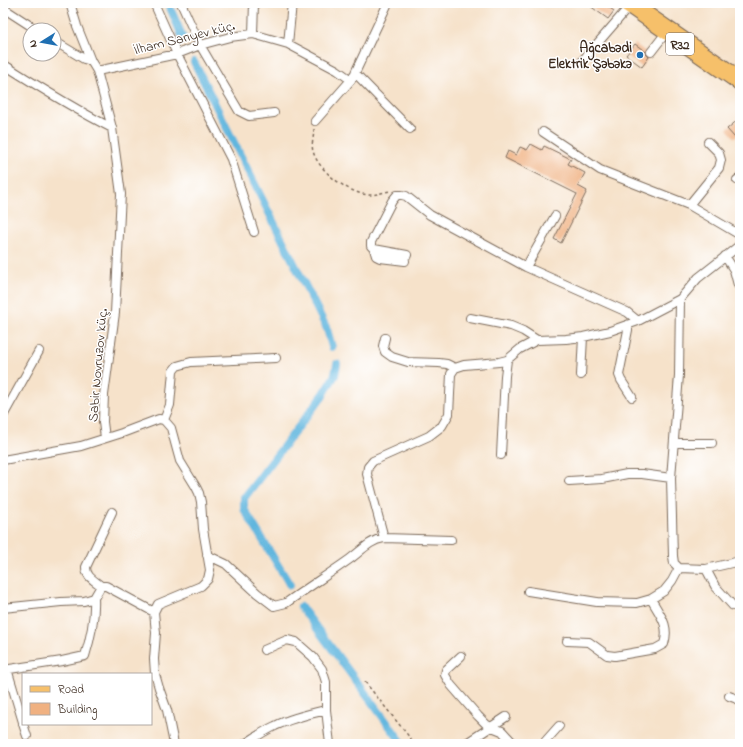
<svg xmlns="http://www.w3.org/2000/svg" width="743" height="747" viewBox="0 0 743 747" font-family="'Indie Flower',sans-serif">
  <style>
    .lines { fill: none; stroke-linecap: round; stroke-linejoin: round }
    .canal { stroke: #61b6de; stroke-width: 8 }
    .building { fill: #f0b181 }
    .minor-casing { stroke: #7c6a5a; stroke-width: 10 }
    .major-casing { stroke: #7c6a5a; stroke-width: 12 }
    .path { stroke: #7c6a5a; stroke-width: 1.5; stroke-dasharray: 3 3; stroke-linecap: butt }
    .minor { stroke: #fff; stroke-width: 8 }
    .major { stroke: #f6c06b; stroke-width: 10 }
    .poi-dot { fill: #1f6fb2; stroke: #fff; stroke-width: 1.5 }
    .labels { text-anchor: middle; stroke-width: 3; stroke-linejoin: round; paint-order: stroke }
    .shield { fill: #fff; stroke: #766a62; stroke-width: 1 }
    .shield-label { font-size: 13px; font-weight: bold; fill: #3b2a1e }
    .street-label { font-size: 14px; fill: #3b2a1e; stroke: #fff }
    .poi-label { font-size: 14px; font-weight: bold; fill: #3b2a1e; stroke: #fff; text-anchor: end }
  </style>
  <rect width="100%" height="100%" fill="#fff"/>
  <filter id="ink" filterUnits="userSpaceOnUse"><feTurbulence type="fractalNoise" baseFrequency=".025" numOctaves="2"/><feDisplacementMap in="SourceGraphic" scale="8" xChannelSelector="R" yChannelSelector="G"/><feConvolveMatrix kernelMatrix="1 2 1 2 8 2 1 2 1" color-interpolation-filters="sRGB"/></filter>
  <filter id="wash" filterUnits="userSpaceOnUse"><feTurbulence type="fractalNoise" baseFrequency=".012" numOctaves="4" result="noise"/><feDisplacementMap in="SourceGraphic" scale="16" xChannelSelector="R" yChannelSelector="G"/><feGaussianBlur stdDeviation="0.9" result="paint"/><feColorMatrix in="noise" values="0 0 0 0 0 0 0 0 0 0 0 0 0 0 0 0 0 1.4 0 .05"/><feComposite in="paint" operator="in"/></filter>
  <g filter="url(#wash)">
    <rect width="100%" height="100%" fill="#f6e2ca"/>
    <g class="lines">
      <path class="canal" d="M168 3 183 38
        M194 62 286 247 327 329 332 347
        M290 585 244 509V498L323 395 335 375 337 364
        M301 607 403 744"/>
    </g>
    <g id="blocks">
      <path class="building" d="M586 3H603L614 11 608 19Z
        M635 44 646 52V54L649 57 642 67 626 55Z
        M740 118V133L735 138 727 129Z
        M531 144 542 150 544 146 571 159 568 164 585 173 578 186 587 191 561 243 554 239 577 194 505 158 508 151 516 155 520 147 527 150Z"/>
    </g>
  </g>
  <g filter="url(#ink)">
    <use href="#blocks" fill-opacity="0" stroke="#7c6a5a" stroke-width="1"/>
    <g class="lines">
      <defs>
        <path id="minor" d="M70 3 77 26 91 61 97 71 112 128 121 194 115 313 104 395 103 422 105 438
          M154 3 177 54 231 159 254 232
          M181 3 200 45 239 111 249 116 274 113
          M3 8 37 30
          M253 34 254 3
          M54 41 84 59 91 61
          M288 44 292 3
          M651 52 665 34
          M583 60 628 8
          M3 64C39 87 74 109 112 128
          M97 71 177 54 200 45 230 37 253 34 288 44 337 70 351 80 355 73 388 3
          M355 73 410 129
          M315 121 351 80
          M543 132 600 170 689 205 740 235
          M737 180 740 178
          M689 205 719 168 721 160 719 153 708 142
          M374 249 376 256 380 258 405 261
          M407 255 374 249 371 246V242L392 201 397 195H402L406 196 430 215 526 267 627 312 638 321
          M725 256 734 270 738 285
          M526 267 555 216
          M470 318 511 326 523 331 537 340
          M628 325V330L619 375 621 380 632 397
          M385 338 383 346 385 352 392 357 408 362 439 363 447 364 455 368
          M581 375 583 337
          M3 416 39 351
          M164 420 170 405 173 371 177 366 191 362 276 358
          M674 443H712
          M501 455 505 376 507 360
          M3 460 81 446 122 433 159 419 164 420 171 428 180 461 196 487 199 493 201 502 203 529 210 570 208 579 201 586 158 604 154 612 156 633 154 659 155 674 159 688 167 710 174 744
          M569 481 602 479 627 474H642L671 478
          M384 538 367 474 368 467 373 461 429 436 442 426 449 414 451 374 455 368 464 365 499 362 507 360 520 349 537 340 566 339 583 337 610 331 638 321 680 299
          M207 555 226 564 257 593 274 606 286 603C307 588 329 574 350 559 361 551 370 540 384 538L451 540
          M679 568 674 563 673 556 671 478 679 375 680 299 698 278 740 245
          M679 568 706 569 740 561
          M706 569 715 586 733 606
          M101 586C94 580 86 577 86 567L112 512
          M528 591 597 602 637 603 651 599 664 591 672 581 679 568
          M3 608 61 602 84 601 94 598 101 586H106L154 612
          M567 641 589 642 607 655 615 656 655 649 664 644C670 625 660 615 651 599
          M264 650 287 640 296 642 313 657 322 669 326 682V710L330 744
          M461 656 446 670 445 675 451 685 478 716 487 725 502 731 514 744
          M7 669 23 722
          M3 670 62 661 85 656C91 637 95 617 94 598
          M729 696 740 700
          M23 724 27 736
          M245 744C254 738 264 731 275 726 291 718 308 714 326 710
          M465 744 506 717
          M543 744 559 726
          M673 744 675 743"/>
        <path id="major" d="M621 3 740 86
          M635 3 740 76"/>
      </defs>
      <use href="#minor" class="minor-casing"/>
      <use href="#major" class="major-casing"/>
      <path class="path" d="M314 129C314 136 311 145 313 151 318 171 351 196 372 195 378 194 384 192 390 191
        M365 682 415 744"/>
      <use href="#minor" class="minor"/>
      <use href="#major" class="major"/>
    </g>
  </g>
  <circle class="poi-dot" cx="640" cy="55" r="4"/>
  <g class="labels">
    <rect class="shield" x="666" y="33" width="28" height="22" rx="3"/>
    <g class="shield-label">
      <text x="680" y="49">R32</text>
    </g>
    <g class="street-label">
      <text transform="translate(184 37) rotate(-14)" y="5">İlham Sarıyev küç.</text>
      <text transform="translate(97 365) rotate(-85)" y="5">Sabir Novruzov küç.</text>
    </g>
    <g class="poi-label">
      <text x="632" y="52">Ağcabədi<tspan x="632" dy="16">Elektrik Şəbəkə</tspan></text>
    </g>
  </g>
  <rect width="743" height="747" fill="none" stroke="#fff" stroke-width="16"/>
  <rect x="22" y="673" width="130" height="52" fill="#ffffff" stroke="#b1aaa5"/>
  <rect x="30" y="686" width="20" height="6" fill="#f6c06b" stroke="#b1aaa5"/>
  <text x="58" y="693" font-size="12" fill="#3b2a1e">Road</text>
  <rect x="30" y="703" width="20" height="12" fill="#f0b181" stroke="#b1aaa5"/>
  <text x="58" y="713" font-size="12" fill="#3b2a1e">Building</text>
  <g transform="translate(42 42) rotate(259)"><circle r="19" fill="#ffffff" stroke="#b1aaa5"/>
  <path d="M0-3L7 15L0 10L-7 15Z" fill="#1f6fb2"/>
  <text y="-6" font-size="11" font-weight="bold" text-anchor="middle" fill="#3b2a1e">N</text>
  </g>
</svg>
